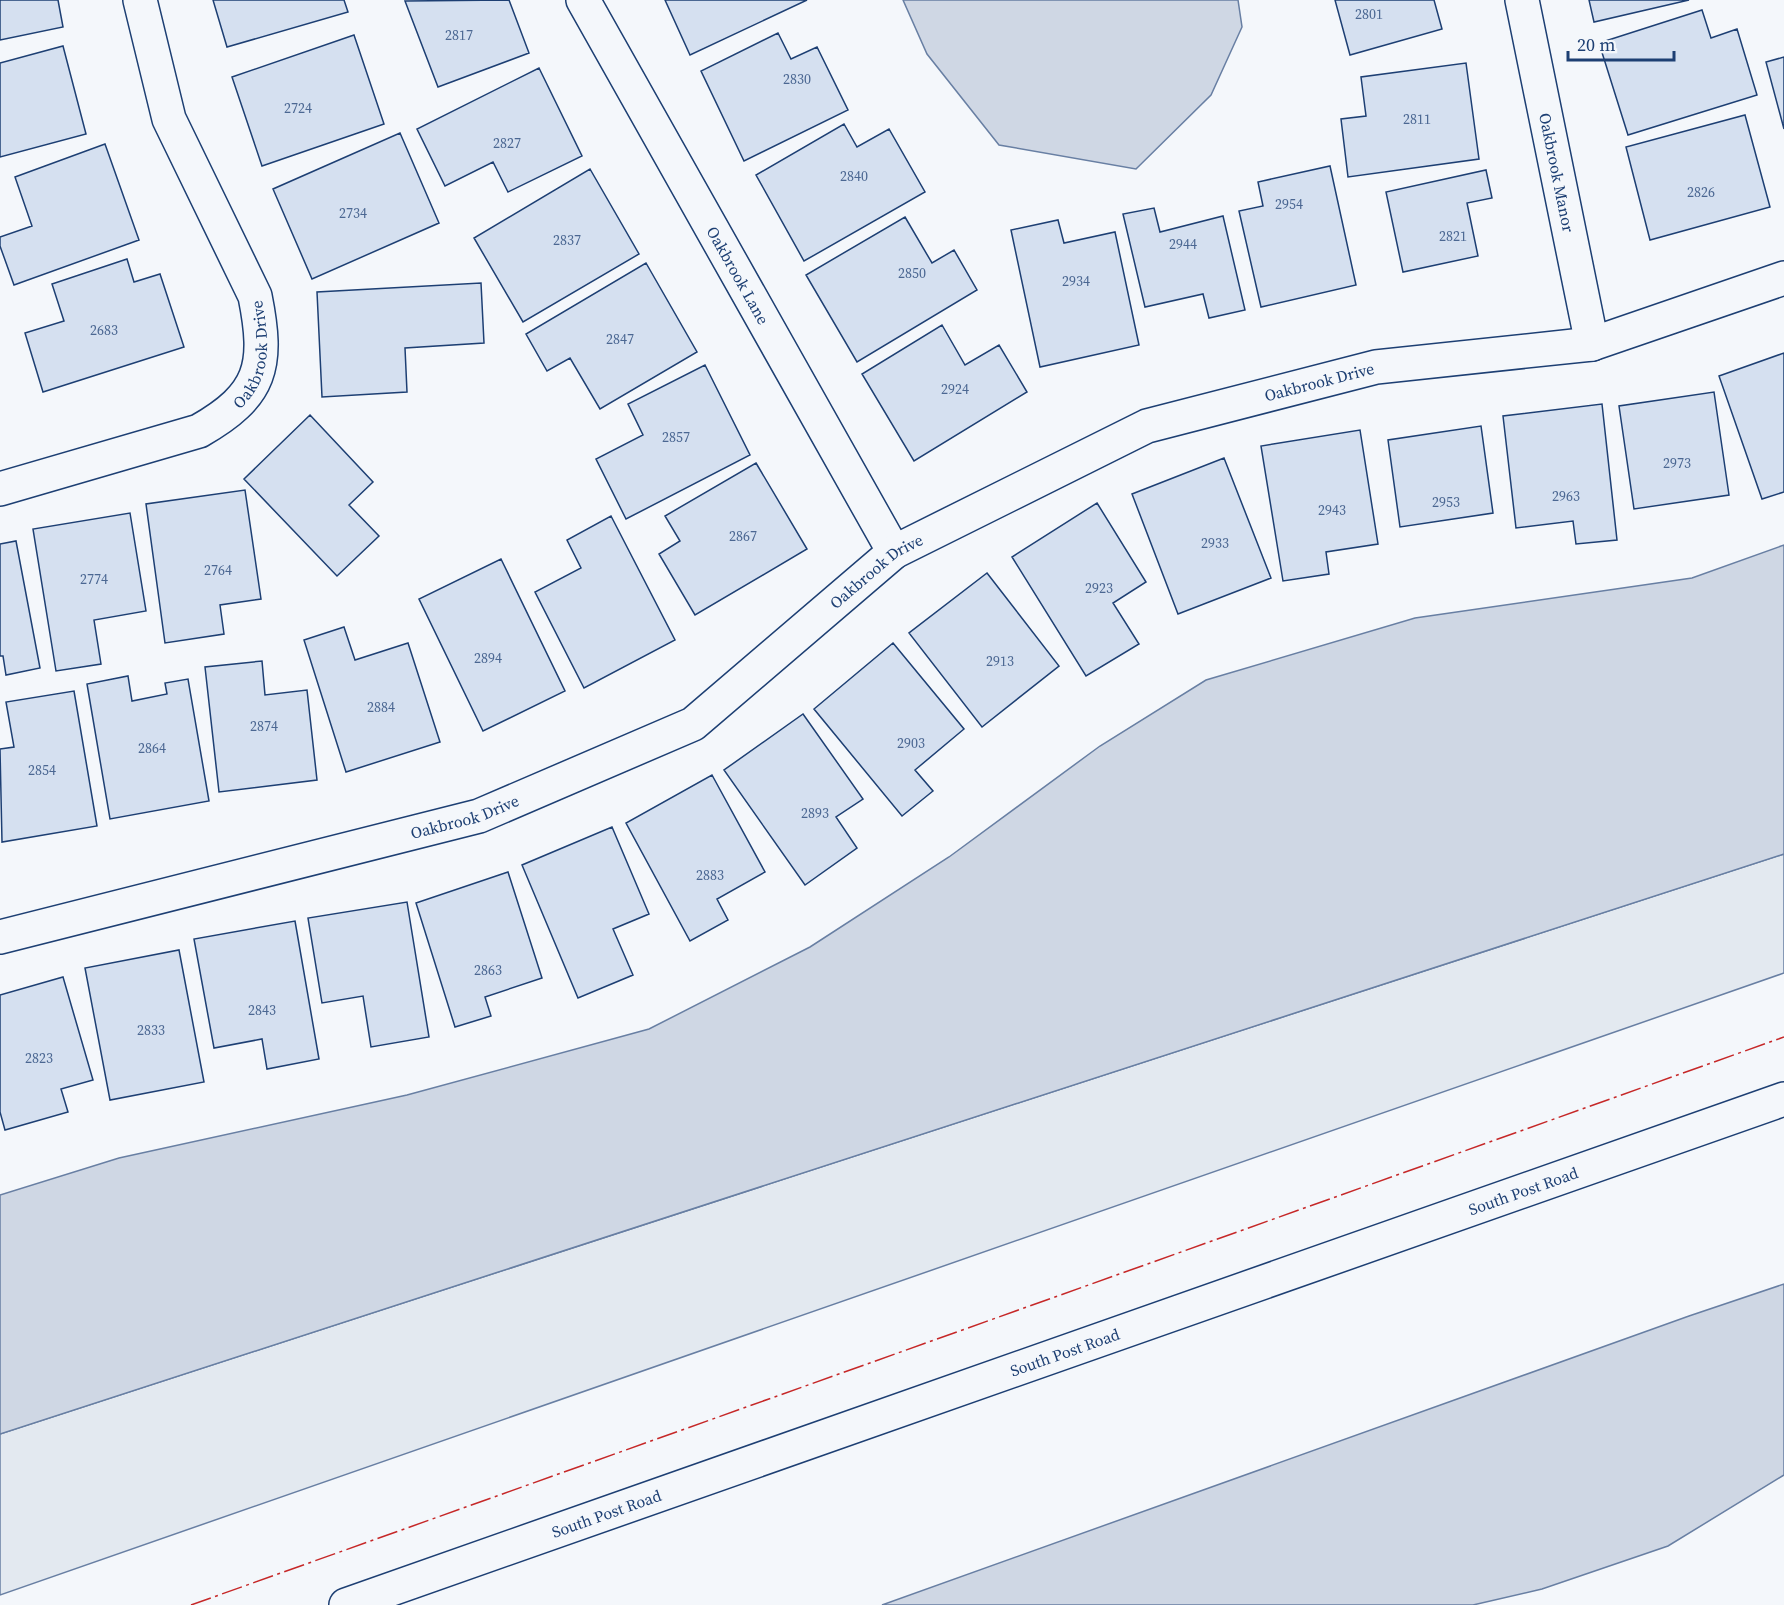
<svg xmlns="http://www.w3.org/2000/svg" width="1784" height="1605" viewBox="0 0 1784 1605" font-family="'Source Serif 4',serif">
  <style>
    .green { fill: #e3e9f0; stroke: #687fa3; stroke-width: 1.5 }
    .water { fill: #cfd7e4; stroke: #687fa3; stroke-width: 1.5 }
    .building { fill: #d5e0f0; stroke: #1d3f73; stroke-width: 1.5 }
    .lines { fill: none; stroke-linecap: round; stroke-linejoin: round }
    .minor-casing { stroke: #1d3f73; stroke-width: 36 }
    .minor { stroke: #f4f7fb; stroke-width: 33 }
    .power { stroke: #c62828; stroke-width: 1.5; stroke-dasharray: 21 4.5 3 4.5; stroke-linecap: butt }
    .labels { text-anchor: middle; stroke-width: 4.5; stroke-linejoin: round; paint-order: stroke }
    .number-label { font-size: 14px; fill: #4b6792 }
    .street-label { font-size: 16px; fill: #1d3f73; stroke: #f4f7fb }
  </style>
  <rect width="100%" height="100%" fill="#f4f7fb"/>
  <path class="green" d="M1784 854V973L0 1595V1434Z"/>
  <path class="water" d="M903 0H1238L1242 27 1211 95 1136 169 999 145 927 54Z
    M1784 545V854L0 1434V1195L119 1158 407 1095 649 1029 810 947 949 857 1100 746 1206 680 1415 618 1692 578Z
    M1784 1284V1475L1668 1546 1542 1589 1473 1605H882L1689 1316Z"/>
  <path class="building" d="M0 0H58L63 27 0 40Z
    M213 0H344L348 12 227 47Z
    M509 0 529 53 438 87 405 1Z
    M665 0H807L690 55Z
    M1335 0H1434L1442 29 1350 55Z
    M1589 0H1689L1594 22Z
    M1702 10 1711 38 1737 29 1757 95 1628 135 1599 43Z
    M778 33 791 59 817 47 848 110 744 161 701 71Z
    M354 35 384 124 262 166 232 77Z
    M63 46 86 134 0 157V63Z
    M1784 57V129L1766 62Z
    M1466 63 1479 159 1348 177 1341 119 1366 116 1361 77Z
    M539 68 582 156 508 192 493 162 445 186 417 129Z
    M1745 115 1770 207 1650 240 1626 147Z
    M844 124 857 147 889 129 925 192 804 261 756 175Z
    M400 133 439 223 312 279 273 189Z
    M105 144 139 240 14 285 0 246V237L32 226 15 177Z
    M1330 166 1356 285 1261 307 1239 211 1263 206 1258 182Z
    M590 169 639 254 523 322 474 238Z
    M1486 170 1492 198 1467 203 1478 256 1403 272 1386 192Z
    M1154 208 1160 232 1223 216 1245 310 1209 318 1203 294 1145 307 1123 214Z
    M905 217 932 263 954 250 977 290 857 362 806 275Z
    M1058 220 1064 243 1115 232 1139 345 1040 367 1011 230Z
    M127 259 134 282 160 274 184 347 43 392 25 333 64 321 52 284Z
    M646 263 697 352 600 409 570 358 547 371 526 334Z
    M481 283 484 343 405 348 407 392 322 397 317 292Z
    M942 325 965 365 999 345 1027 392 914 461 862 374Z
    M1784 353V492L1762 499 1719 376Z
    M705 365 750 455 626 519 596 459 643 435 628 404Z
    M1714 392 1729 495 1634 509 1619 406Z
    M1602 404 1617 540 1576 544 1573 521 1516 528 1503 416Z
    M310 415 373 482 349 505 379 536 337 576 244 479Z
    M1481 426 1493 513 1400 527 1388 440Z
    M1360 430 1378 544 1326 552 1329 574 1283 581 1261 446Z
    M1224 458 1271 578 1178 614 1132 494Z
    M756 463 807 549 695 615 659 554 680 541 665 516Z
    M245 490 261 599 220 605 224 634 165 643 146 504Z
    M1097 503 1146 582 1113 603 1139 644 1086 676 1012 557Z
    M130 513 146 611 94 620 101 664 56 671 33 529Z
    M611 516 675 640 584 688 535 592 581 568 567 540Z
    M16 541 40 668 6 675 3 656H0V544Z
    M501 559 565 691 483 731 419 599Z
    M987 573 1059 666 982 727 909 633Z
    M344 627 355 660 408 643 440 742 346 772 304 640Z
    M893 643 964 729 915 770 933 791 902 816 814 709Z
    M262 661 265 695 307 690 317 780 219 792 205 667Z
    M128 676 132 701 167 694 165 683 188 679 209 801 110 819 87 684Z
    M74 691 97 826 2 842 0 749 14 747 6 702Z
    M803 714 863 799 836 817 857 848 805 885 724 770Z
    M712 775 765 872 717 899 728 920 690 941 626 823Z
    M612 827 649 914 613 929 633 975 578 998 522 865Z
    M508 872 542 978 485 997 491 1016 455 1027 416 903Z
    M407 902 429 1037 371 1047 363 996 322 1003 308 918Z
    M295 921 319 1059 267 1069 262 1039 214 1048 194 939Z
    M179 950 204 1082 110 1100 85 968Z
    M63 977 93 1080 61 1089 68 1112 5 1130 0 1112V995Z"/>
  <g class="lines">
    <defs>
      <g id="minor">
        <path id="s1" d="M583 0 894 552"/>
        <path id="s2" d="M1522 0 1592 344"/>
        <path id="s3" d="M0 489 199 431C262 395 269 366 255 296L169 119 140 0"/>
        <path id="s4" d="M0 937 479 816 693 724 894 552 1147 426 1376 367 1592 344 1784 278"/>
        <path id="s5" d="M346 1605 1784 1099"/>
      </g>
    </defs>
    <use href="#minor" class="minor-casing"/>
    <use href="#minor" class="minor"/>
    <path class="power" d="M191 1605 1784 1037"/>
  </g>
  <g class="labels">
    <g class="number-label">
      <text x="1369" y="19">2801</text>
      <text x="459" y="40">2817</text>
      <text x="797" y="84">2830</text>
      <text x="298" y="113">2724</text>
      <text x="1417" y="124">2811</text>
      <text x="507" y="148">2827</text>
      <text x="854" y="181">2840</text>
      <text x="1701" y="197">2826</text>
      <text x="1289" y="209">2954</text>
      <text x="353" y="218">2734</text>
      <text x="1453" y="241">2821</text>
      <text x="567" y="245">2837</text>
      <text x="1183" y="249">2944</text>
      <text x="912" y="278">2850</text>
      <text x="1076" y="286">2934</text>
      <text x="104" y="335">2683</text>
      <text x="620" y="344">2847</text>
      <text x="955" y="394">2924</text>
      <text x="676" y="442">2857</text>
      <text x="1677" y="468">2973</text>
      <text x="1566" y="501">2963</text>
      <text x="1446" y="507">2953</text>
      <text x="1332" y="515">2943</text>
      <text x="743" y="541">2867</text>
      <text x="1215" y="548">2933</text>
      <text x="218" y="575">2764</text>
      <text x="94" y="584">2774</text>
      <text x="1099" y="593">2923</text>
      <text x="488" y="663">2894</text>
      <text x="1000" y="666">2913</text>
      <text x="381" y="712">2884</text>
      <text x="264" y="731">2874</text>
      <text x="911" y="748">2903</text>
      <text x="152" y="753">2864</text>
      <text x="42" y="775">2854</text>
      <text x="815" y="818">2893</text>
      <text x="710" y="880">2883</text>
      <text x="488" y="975">2863</text>
      <text x="262" y="1015">2843</text>
      <text x="151" y="1035">2833</text>
      <text x="39" y="1063">2823</text>
    </g>
    <g class="street-label">
      <text dy="6" stroke="none"><textPath href="#s2" startOffset="176">Oakbrook Manor</textPath></text>
      <text dy="6" stroke="none"><textPath href="#s1" startOffset="316">Oakbrook Lane</textPath></text>
      <text dy="6" stroke="none"><textPath href="#s3" startOffset="308">Oakbrook Drive</textPath></text>
      <text dy="6" stroke="none"><textPath href="#s4" startOffset="1452">Oakbrook Drive</textPath></text>
      <text dy="6" stroke="none"><textPath href="#s4" startOffset="966">Oakbrook Drive</textPath></text>
      <text dy="6" stroke="none"><textPath href="#s4" startOffset="480">Oakbrook Drive</textPath></text>
      <text dy="6" stroke="none"><textPath href="#s5" startOffset="1248">South Post Road</textPath></text>
      <text dy="6" stroke="none"><textPath href="#s5" startOffset="762">South Post Road</textPath></text>
      <text dy="6" stroke="none"><textPath href="#s5" startOffset="276">South Post Road</textPath></text>
    </g>
  </g>
  <path d="M1568 51v9h106v-9" fill="none" stroke="#1d3f73" stroke-width="3"/>
  <text x="1577" y="51" font-size="18" fill="#1d3f73" stroke="#f4f7fb" stroke-width="4.5" paint-order="stroke">20 m</text>
</svg>
